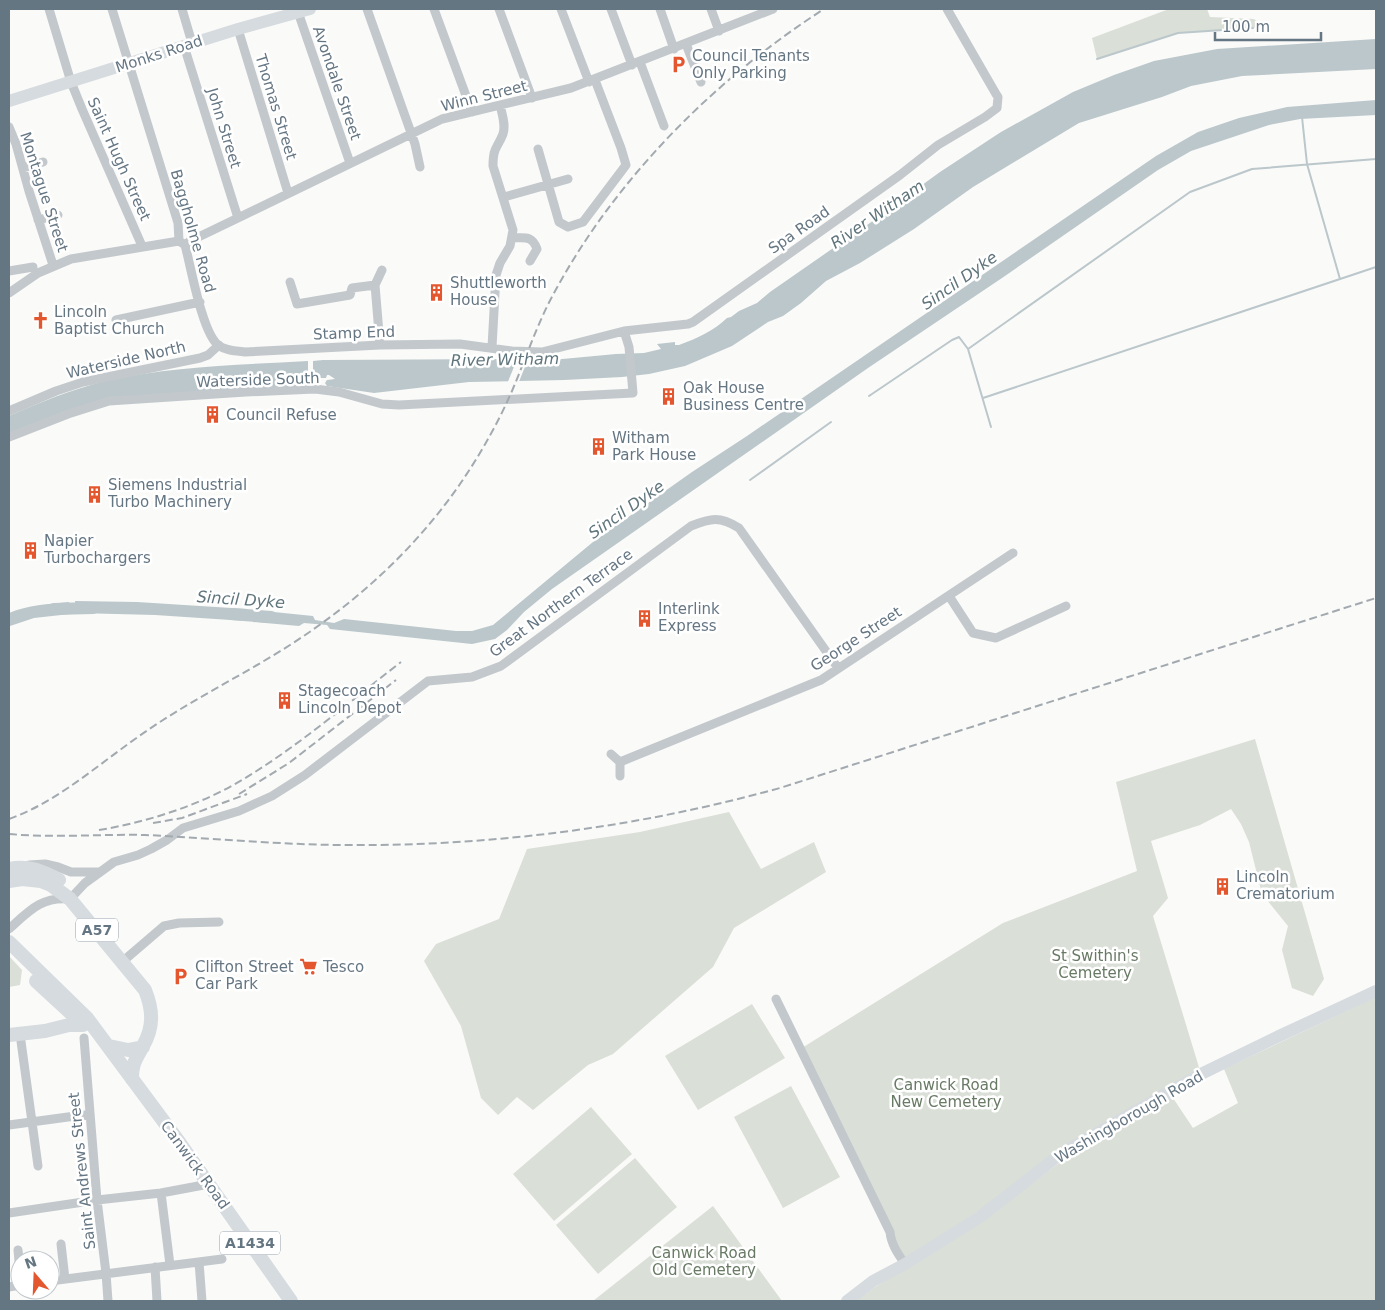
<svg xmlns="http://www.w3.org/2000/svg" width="1385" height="1310" viewBox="0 0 1385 1310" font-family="'DejaVu Sans',sans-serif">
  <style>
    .green { fill: #dadfd7 }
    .water { fill: #bbc7cb }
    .pier { fill: #fafaf8 }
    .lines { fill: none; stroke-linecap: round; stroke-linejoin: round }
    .stream { stroke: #bbc7cb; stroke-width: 2 }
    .river { stroke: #bbc7cb; stroke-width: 12 }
    .minor { stroke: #c3c8cc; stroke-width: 9 }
    .secondary { stroke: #d6dbdf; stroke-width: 12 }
    .primary { stroke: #d6dbdf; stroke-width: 14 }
    .rail { stroke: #a2aab0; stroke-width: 2; stroke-dasharray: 8 4; stroke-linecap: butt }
    .labels { text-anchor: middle; stroke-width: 5; stroke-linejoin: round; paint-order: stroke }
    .shield { fill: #fff; stroke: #939fa8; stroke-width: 1 }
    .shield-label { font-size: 14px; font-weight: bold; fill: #657683 }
    .street-label { font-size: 15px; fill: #657683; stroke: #fff }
    .poi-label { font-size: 15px; fill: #657683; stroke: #fff; text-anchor: start }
    .park-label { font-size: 15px; fill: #687a64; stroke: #fff }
    .water-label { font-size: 16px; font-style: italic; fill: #60757c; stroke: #fff }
  </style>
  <rect width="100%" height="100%" fill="#fafaf8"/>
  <path class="green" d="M1169 9H1207L1210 17 1254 19 1261 25 1253 28 1178 33 1097 59 1092 38Z
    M1255 739 1324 979 1313 996 1292 988 1282 950 1288 926 1262 894 1249 842 1241 824 1231 809 1200 825 1151 841 1168 898 1153 916 1201 1074 996 1200 906 1258 887 1232 797 1051 1003 923 1137 871 1116 782Z
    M729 812 761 869 814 842 826 872 734 928 713 967 613 1054 588 1065 533 1110 517 1097 498 1115 481 1098 461 1026 424 961 436 944 499 919 527 849 640 832Z
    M9 956 22 970 20 985 9 987Z
    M1376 997V1301H856L875 1287 987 1217 1074 1152 1171 1095 1193 1128 1238 1103 1224 1069Z
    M752 1004 785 1058 698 1110 665 1056Z
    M791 1086 840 1177 783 1208 734 1117Z
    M591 1107 632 1154 554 1221 513 1174Z
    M635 1158 677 1207 598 1274 556 1225Z
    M713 1206 782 1301H593Z"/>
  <path class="water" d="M1376 39V69L1242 76 1191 86 1162 97 1079 123 973 187 914 229 860 263 826 281 801 303 783 316 768 322 732 346 685 366 649 374 622 377 564 380 469 382 374 393 327 386 325 383 327 380 335 379 329 375H327L326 378H313V361L323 360 516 359 541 361 616 354 644 353 661 349 657 344 675 342V345H679C696 339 715 330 727 318L731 317 739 311 757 303 770 292 852 235 851 229 863 228 940 172 1001 132 1073 92 1114 75 1154 61 1217 49Z
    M1376 100V115L1300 119 1269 125 1191 151 1158 170 1002 278 868 368 552 589 524 612 507 630 495 639 472 644 330 629 327 625 304 623 299 626 253 622 254 610 313 616 315 620 334 623 344 619 456 631H472L493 625 593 542 692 472 747 436 1156 156 1198 132 1239 118 1287 107Z
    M308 361V379L289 380 296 381V387L143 395 9 434V416C41 402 72 389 106 381 172 366 240 365 308 361Z
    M75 601 137 602 247 609 246 621 155 615 77 613Z
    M69 602 70 614 34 618 10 626 9 613C28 605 48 604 69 602Z"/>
  <path class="pier" d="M518 357H529L518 384H507Z"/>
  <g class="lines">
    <path class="stream" d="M1097 59 1178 33 1253 28
      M1302 117 1307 164 1340 279
      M968 349 1190 192 1252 169 1376 159
      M869 396 952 340 959 337 968 349 991 427
      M983 398 1376 267
      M750 480 831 422"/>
    <path class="river" d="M54 609 93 608
      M231 614 271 617"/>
    <path class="minor" d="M49 9 71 82 82 109 142 246
      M112 9 178 223 179 241
      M182 9 192 43
      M367 9 415 144 420 167
      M434 9 472 112
      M499 9 532 98
      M561 9 589 82
      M611 9 632 65
      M660 9 674 49
      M711 9 719 31
      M298 12 350 163
      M238 29 288 193
      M686 44 701 82
      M184 46 238 218
      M640 62 664 126
      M9 127 16 144 29 191 53 265
      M538 149 559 222 568 227 583 222 626 165 621 148 595 80
      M23 168 43 162
      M504 197 568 179
      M38 220 58 215
      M512 238C525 238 532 235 537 249L530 261
      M179 241 185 245C191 267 202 332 218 345 226 351 236 351 245 352L380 345 460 344 512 351 542 352 624 331 688 324 693 322 900 175 938 145 985 117 997 108 998 97 996 94 947 9
      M185 245 190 241 211 231 442 119 571 88 773 9
      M9 271 33 267
      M290 282 297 304 350 295 352 288 375 285
      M9 293 38 273 71 259 179 241
      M116 320 200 302
      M380 345 375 285 382 270
      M492 347 496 275 500 263 510 246 513 230 493 166C493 147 497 149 503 134 506 125 502 114 500 105
      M9 411 56 391 83 382 200 358 208 355 219 345
      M9 437 68 414 109 401 246 392 315 389 339 392 382 404 399 405 633 393 629 347 624 331
      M949 596 973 633 996 638 1066 606
      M611 754 620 762 821 680 1013 553
      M620 776V762
      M29 865 45 864 58 867 71 872H99
      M9 929C29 911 42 896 70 899L85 883 114 862 138 855 151 849 167 840 183 828 239 811 272 796 305 775 428 681 472 677 501 666 691 526C711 518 720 516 739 528L838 668
      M122 962 164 926 179 923 219 922
      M776 999 890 1232C891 1244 898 1254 905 1264
      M20 1034 38 1166
      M84 1038 97 1200 106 1273 108 1301
      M9 1125 90 1114
      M161 1193 170 1265
      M9 1213 97 1200 161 1193 209 1184
      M61 1244 65 1279
      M18 1250 20 1272
      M199 1262 202 1301
      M155 1267 157 1301
      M50 1281 222 1259
      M9 1287 20 1285"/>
    <path class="secondary" d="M9 101 238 29 310 9
      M847 1301 873 1281 905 1264 980 1217 1062 1153 1201 1074 1279 1036 1376 991"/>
    <path class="primary" d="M9 869C28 865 42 871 59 880
      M9 881 22 879 41 881 51 885 70 899 145 990C153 1010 154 1027 143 1046 136 1059 132 1063 132 1079
      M9 942 87 1018 179 1142 291 1301
      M36 981 75 1017
      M9 1035 45 1031 69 1025H83
      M109 1046 128 1050 143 1047"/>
    <path class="rail" d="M239 794 289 763 396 680
      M9 819C60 801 103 760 148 730 193 699 243 675 290 645 357 602 415 549 460 484 480 455 498 423 512 391 526 358 537 324 554 293 616 178 715 79 824 9
      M153 823 182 818 247 794
      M99 830C148 822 200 805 242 780 299 746 349 702 401 662
      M9 834C54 838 100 834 145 835 213 838 280 845 348 845 494 846 639 827 780 788L1376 598"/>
  </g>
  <defs>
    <symbol id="parking-bare" viewBox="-9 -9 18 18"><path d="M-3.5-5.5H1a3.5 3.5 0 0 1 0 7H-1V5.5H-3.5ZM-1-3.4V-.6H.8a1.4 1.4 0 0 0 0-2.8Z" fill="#e4572e" stroke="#fff" stroke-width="2.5" paint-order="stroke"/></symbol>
    <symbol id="building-bare" viewBox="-9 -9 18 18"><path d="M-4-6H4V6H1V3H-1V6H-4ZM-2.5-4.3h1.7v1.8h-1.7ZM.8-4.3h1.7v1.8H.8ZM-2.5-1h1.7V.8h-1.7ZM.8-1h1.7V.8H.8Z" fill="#e4572e" stroke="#fff" stroke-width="2.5" paint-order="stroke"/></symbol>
    <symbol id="church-bare" viewBox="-9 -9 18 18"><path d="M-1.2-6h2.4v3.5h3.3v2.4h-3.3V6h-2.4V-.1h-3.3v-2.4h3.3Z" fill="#e4572e" stroke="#fff" stroke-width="2.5" paint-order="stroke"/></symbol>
    <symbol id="supermarket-bare" viewBox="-9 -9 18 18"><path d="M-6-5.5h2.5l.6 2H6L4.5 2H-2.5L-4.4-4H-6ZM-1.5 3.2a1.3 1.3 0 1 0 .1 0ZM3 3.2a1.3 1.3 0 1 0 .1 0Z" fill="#e4572e" stroke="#fff" stroke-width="2.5" paint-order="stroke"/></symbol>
  </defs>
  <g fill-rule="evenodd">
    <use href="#parking-bare" x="666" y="52" width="25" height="25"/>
    <use href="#building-bare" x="424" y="280" width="25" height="25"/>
    <use href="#church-bare" x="28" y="308" width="25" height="25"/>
    <use href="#building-bare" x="656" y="384" width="25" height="25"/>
    <use href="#building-bare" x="200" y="402" width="25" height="25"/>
    <use href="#building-bare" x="586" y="434" width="25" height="25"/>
    <use href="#building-bare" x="82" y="482" width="25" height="25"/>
    <use href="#building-bare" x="18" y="538" width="25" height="25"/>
    <use href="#building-bare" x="632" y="606" width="25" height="25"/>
    <use href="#building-bare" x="272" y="688" width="25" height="25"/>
    <use href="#building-bare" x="1210" y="874" width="25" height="25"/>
    <use href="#supermarket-bare" x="296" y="954" width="25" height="25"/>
    <use href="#parking-bare" x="168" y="964" width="25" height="25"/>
  </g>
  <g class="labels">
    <g class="shield">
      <rect x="76" y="918.5" width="42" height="23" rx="4"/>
      <rect x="220" y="1231.5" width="60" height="23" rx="4"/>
    </g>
    <g class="shield-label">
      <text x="97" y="935">A57</text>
      <text x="250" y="1248">A1434</text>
    </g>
    <g class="street-label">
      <text transform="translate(159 54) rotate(-18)" y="5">Monks Road</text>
      <text transform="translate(337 83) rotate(71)" y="5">Avondale Street</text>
      <text transform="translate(484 96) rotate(-14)" y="5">Winn Street</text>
      <text transform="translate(276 107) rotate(73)" y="5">Thomas Street</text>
      <text transform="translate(224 128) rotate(73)" y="5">John Street</text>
      <text transform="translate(119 159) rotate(66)" y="5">Saint Hugh Street</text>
      <text transform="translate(44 192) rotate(72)" y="5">Montague Street</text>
      <text transform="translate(799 230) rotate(-35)" y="5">Spa Road</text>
      <text transform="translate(193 231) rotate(74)" y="5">Baggholme Road</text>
      <text transform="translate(354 333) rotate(-2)" y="5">Stamp End</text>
      <text transform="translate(126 360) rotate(-13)" y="5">Waterside North</text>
      <text transform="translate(258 380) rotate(-2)" y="5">Waterside South</text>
      <text transform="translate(561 603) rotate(-36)" y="5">Great Northern Terrace</text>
      <text transform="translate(856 639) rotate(-33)" y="5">George Street</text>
      <text transform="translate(1129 1117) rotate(-30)" y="5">Washingborough Road</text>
      <text transform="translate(195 1165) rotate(54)" y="5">Canwick Road</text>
      <text transform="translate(82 1171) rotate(-96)" y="5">Saint Andrews Street</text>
    </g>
    <g class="poi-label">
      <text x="692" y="61">Council Tenants<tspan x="692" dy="17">Only Parking</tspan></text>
      <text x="450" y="288">Shuttleworth<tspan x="450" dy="17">House</tspan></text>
      <text x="54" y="317">Lincoln<tspan x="54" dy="17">Baptist Church</tspan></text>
      <text x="683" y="393">Oak House<tspan x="683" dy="17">Business Centre</tspan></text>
      <text x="226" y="420">Council Refuse</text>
      <text x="612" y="443">Witham<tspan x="612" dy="17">Park House</tspan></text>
      <text x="108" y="490">Siemens Industrial<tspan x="108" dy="17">Turbo Machinery</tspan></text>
      <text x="44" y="546">Napier<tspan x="44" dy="17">Turbochargers</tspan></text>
      <text x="658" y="614">Interlink<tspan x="658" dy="17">Express</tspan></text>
      <text x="298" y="696">Stagecoach<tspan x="298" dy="17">Lincoln Depot</tspan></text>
      <text x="1236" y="882">Lincoln<tspan x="1236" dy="17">Crematorium</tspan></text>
      <text x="195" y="972">Clifton Street<tspan x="195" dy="17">Car Park</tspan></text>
      <text x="323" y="972">Tesco</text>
    </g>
    <g class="park-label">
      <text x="1095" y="961">St Swithin's<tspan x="1095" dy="17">Cemetery</tspan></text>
      <text x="946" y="1090">Canwick Road<tspan x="946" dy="17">New Cemetery</tspan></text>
      <text x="704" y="1258">Canwick Road<tspan x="704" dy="17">Old Cemetery</tspan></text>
    </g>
    <g class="water-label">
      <text transform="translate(877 214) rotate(-34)" y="6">River Witham</text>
      <text transform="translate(959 280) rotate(-35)" y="6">Sincil Dyke</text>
      <text transform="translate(505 359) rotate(-1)" y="6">River Witham</text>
      <text transform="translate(626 509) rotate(-35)" y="6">Sincil Dyke</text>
      <text transform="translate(241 599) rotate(4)" y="6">Sincil Dyke</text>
    </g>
  </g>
  <rect width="1385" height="1310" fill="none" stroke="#657683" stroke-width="20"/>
  <g transform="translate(35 1275) rotate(341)"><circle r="24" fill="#ffffff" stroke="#c1c8cd"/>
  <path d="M0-4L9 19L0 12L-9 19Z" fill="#e4572e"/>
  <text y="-8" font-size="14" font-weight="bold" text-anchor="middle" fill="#657683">N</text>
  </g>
  <path d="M1215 32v8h106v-8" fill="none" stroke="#657683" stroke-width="2.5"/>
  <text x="1222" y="32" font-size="15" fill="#657683" stroke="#ffffff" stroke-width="4" paint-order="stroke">100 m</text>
</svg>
